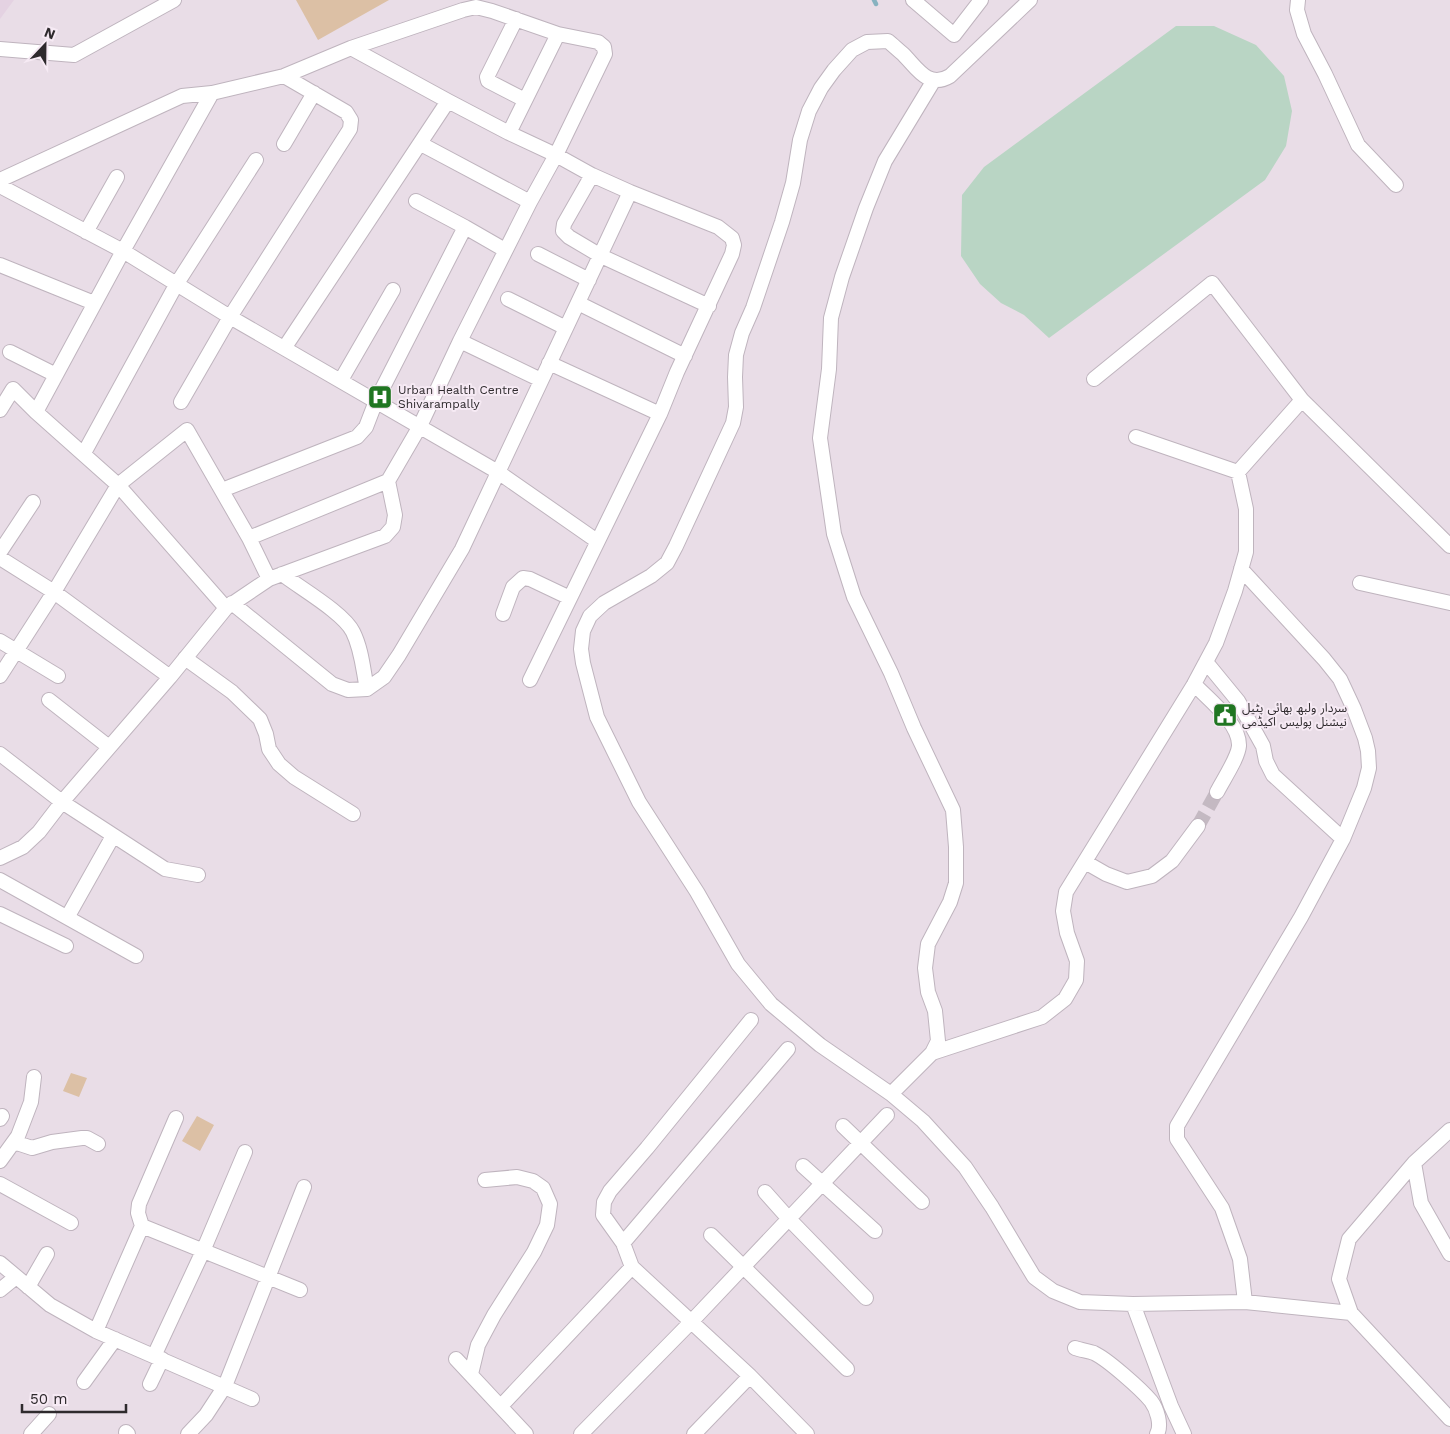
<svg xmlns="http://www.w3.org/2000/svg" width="1450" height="1434" viewBox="0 0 1450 1434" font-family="'Work Sans','Noto Sans Arabic',sans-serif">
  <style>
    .built { fill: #e4d2e2 }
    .green { fill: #b9d5c4 }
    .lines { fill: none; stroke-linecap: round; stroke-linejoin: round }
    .stream { stroke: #88b2c0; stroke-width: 4.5 }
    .building { fill: #dcc0a5 }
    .minor-tunnel { stroke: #c4b9c2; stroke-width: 14; stroke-dasharray: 14 7; stroke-linecap: butt }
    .minor-casing { stroke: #bfb4be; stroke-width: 16 }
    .minor { stroke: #fff; stroke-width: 14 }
    .labels { text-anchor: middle; stroke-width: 4; stroke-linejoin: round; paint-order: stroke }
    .poi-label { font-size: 12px; fill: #2e2a2d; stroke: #f6eaf4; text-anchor: start }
  </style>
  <rect width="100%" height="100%" fill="#e9dde7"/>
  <path class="built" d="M0 0H14L0 19Z"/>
  <path class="green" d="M1176 26H1214L1256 45 1284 76 1292 111 1286 146 1265 180 1049 338 1024 315 1001 303 980 284 961 256 962 195 984 167Z"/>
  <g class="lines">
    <path class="stream" d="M874 0 876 4"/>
  </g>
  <path class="building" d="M296 0H389L318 40Z
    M71 1073 87 1078 79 1097 63 1091Z
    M197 1116 214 1125 200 1151 182 1141Z"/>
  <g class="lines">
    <path class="minor-tunnel" d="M1198 826 1217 792"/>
    <defs>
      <path id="minor" d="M913 0 954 35 981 0
        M1030 0 950 76C928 89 917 68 903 54 898 50 893 45 888 41L867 42 852 50 834 70 821 88 809 111 800 140 793 183 782 222 753 308 742 333 736 355 735 377 736 407 733 423 676 546 667 563 651 576 604 603 590 616 583 631 581 649 583 663 597 717 639 802 697 892 738 964 771 1004 820 1045 891 1094 923 1121 965 1167 992 1207 1034 1277 1053 1291 1080 1302 1133 1304 1245 1302 1351 1313
        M1298 0 1297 10 1304 34 1325 74 1358 145 1396 185
        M516 19 487 77 488 81 525 100
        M351 48 448 101 509 133 556 155 592 175 630 192 718 227 732 238 734 245 732 254 677 372 660 414 530 680
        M0 49 74 55 174 0
        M509 133 558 34
        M284 144 314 93
        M421 144 530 202
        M592 175 564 224 563 231 569 237 601 256 709 306
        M0 180 182 96 212 93 284 76 351 48 463 10 476 7 492 11 558 34 598 42 604 47 605 54 556 155 530 202 460 341 420 426 388 481 249 538
        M0 186 123 251 230 317 498 472 597 541
        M416 201 465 227
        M86 232 117 177
        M538 254 589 280
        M0 265 94 303
        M508 299 566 328
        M578 303 685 356
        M460 341 541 380
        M285 347 448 101
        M10 352 56 375
        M549 363 660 414
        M1094 379 1212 283 1302 400 1450 546
        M341 380 393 290
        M181 402 230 317 350 129 351 120 346 112 284 76
        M0 410 13 389 36 412 118 485 226 608
        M36 412 123 251 212 93
        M1136 437 1238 472 1302 400
        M84 453 176 285 256 160
        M222 490 357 437 366 427 376 401 465 227 505 250
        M0 552 33 502
        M0 558 54 592 170 677
        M1241 569 1324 659 1340 679 1354 709 1365 738 1368 751 1369 768 1364 788 1343 839 1301 917 1177 1126V1139L1222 1208 1240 1259 1245 1302
        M282 574C300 588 344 613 353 632 362 650 363 670 367 689
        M1360 583 1450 603
        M232 603 332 684 348 690 367 689 384 677 399 655 462 549 630 192
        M503 614 513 587 523 578 530 579 570 598
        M0 641 58 676
        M185 658 232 692 260 719 266 734 269 749 279 764 294 777 353 814
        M1206 662 1238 701 1263 746 1266 761 1273 775 1343 839
        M0 676 54 592 118 485 187 430 249 538 269 579
        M1194 684C1208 699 1240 723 1239 746 1238 758 1223 780 1217 792
        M49 700 109 747
        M0 754 62 802 165 869 198 875
        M0 858 23 847 39 832 62 802 170 677 226 608 269 579 385 536 393 527 395 515 388 481
        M1085 862 1106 874 1127 882 1152 876 1172 861 1198 826
        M0 880 136 956
        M0 914 66 946
        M68 916 113 836
        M751 1020 647 1148 610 1191 604 1202 603 1215 623 1243 632 1267 750 1376 807 1434
        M932 1053 1042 1017 1065 999 1076 980 1077 961 1067 933 1063 911 1066 892 1193 686 1216 643 1235 591 1246 552V509L1238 472
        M891 1094 932 1053 938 1041 935 1011 928 992 925 968 928 944 950 902 956 883V847L953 810 914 728 891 673 854 597 834 534 820 438 829 369 831 318 842 277 866 208 885 161 934 80
        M176 1118 139 1204 138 1213 142 1226 300 1290
        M0 1119 2 1116
        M843 1126 922 1202
        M1450 1130 1414 1163 1349 1239 1339 1279 1351 1313 1450 1419
        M14 1142 32 1148 52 1142 82 1138H87L98 1144
        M0 1161 18 1136 31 1102 34 1077
        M1414 1163 1421 1203 1450 1254
        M803 1166 875 1231
        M0 1184 71 1223
        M765 1192 789 1219 866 1298
        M711 1235 847 1369
        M623 1243 788 1049
        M0 1263 50 1305 96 1331 252 1399
        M28 1287 47 1254
        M0 1290 16 1277
        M1133 1304 1171 1406 1184 1434
        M96 1331 142 1226
        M1075 1348C1081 1350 1088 1351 1094 1353 1107 1359 1141 1389 1151 1401 1157 1409 1162 1425 1157 1434
        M154 1356 203 1251 245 1152
        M456 1359 526 1434
        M471 1374 478 1345 494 1315 534 1252 547 1225 550 1204 543 1188 533 1181 517 1177 485 1180
        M84 1382 115 1339
        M150 1384 162 1359
        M501 1406 632 1267
        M126 1432 128 1434
        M31 1434 49 1414
        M188 1434 206 1415 225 1386 304 1187
        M581 1434 691 1322 887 1115
        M694 1434 750 1376"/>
    </defs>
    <use href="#minor" class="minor-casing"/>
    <use href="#minor" class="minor"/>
  </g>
  <defs>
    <symbol id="hospital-square" viewBox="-11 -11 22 22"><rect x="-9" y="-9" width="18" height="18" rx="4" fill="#207622" stroke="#f6eaf4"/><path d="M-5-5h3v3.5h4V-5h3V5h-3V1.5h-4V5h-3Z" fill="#fff"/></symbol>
    <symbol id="civic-square" viewBox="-11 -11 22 22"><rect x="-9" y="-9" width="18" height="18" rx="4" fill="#207622" stroke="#f6eaf4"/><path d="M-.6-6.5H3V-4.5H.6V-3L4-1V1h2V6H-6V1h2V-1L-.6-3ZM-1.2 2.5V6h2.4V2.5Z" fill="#fff"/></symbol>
  </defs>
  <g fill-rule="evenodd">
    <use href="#hospital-square" x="366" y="383" width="28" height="28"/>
    <use href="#civic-square" x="1211" y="701" width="28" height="28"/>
  </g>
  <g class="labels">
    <g class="poi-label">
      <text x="398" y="394">Urban Health Centre<tspan x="398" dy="14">Shivarampally</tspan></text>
      <text x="1242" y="712">سردار ولبھ بھائی پٹیل<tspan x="1242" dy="14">نیشنل پولیس اکیڈمی</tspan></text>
    </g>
  </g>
  <g transform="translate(45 45) rotate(22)" stroke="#f6eaf4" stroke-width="4" paint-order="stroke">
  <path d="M0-4L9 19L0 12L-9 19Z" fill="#2e2a2d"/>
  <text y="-8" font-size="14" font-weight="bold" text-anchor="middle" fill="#2e2a2d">N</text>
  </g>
  <path d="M22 1404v8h104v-8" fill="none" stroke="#2e2a2d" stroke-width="2.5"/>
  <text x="30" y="1404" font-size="15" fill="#2e2a2d" stroke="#f6eaf4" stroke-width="4" paint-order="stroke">50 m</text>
</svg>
